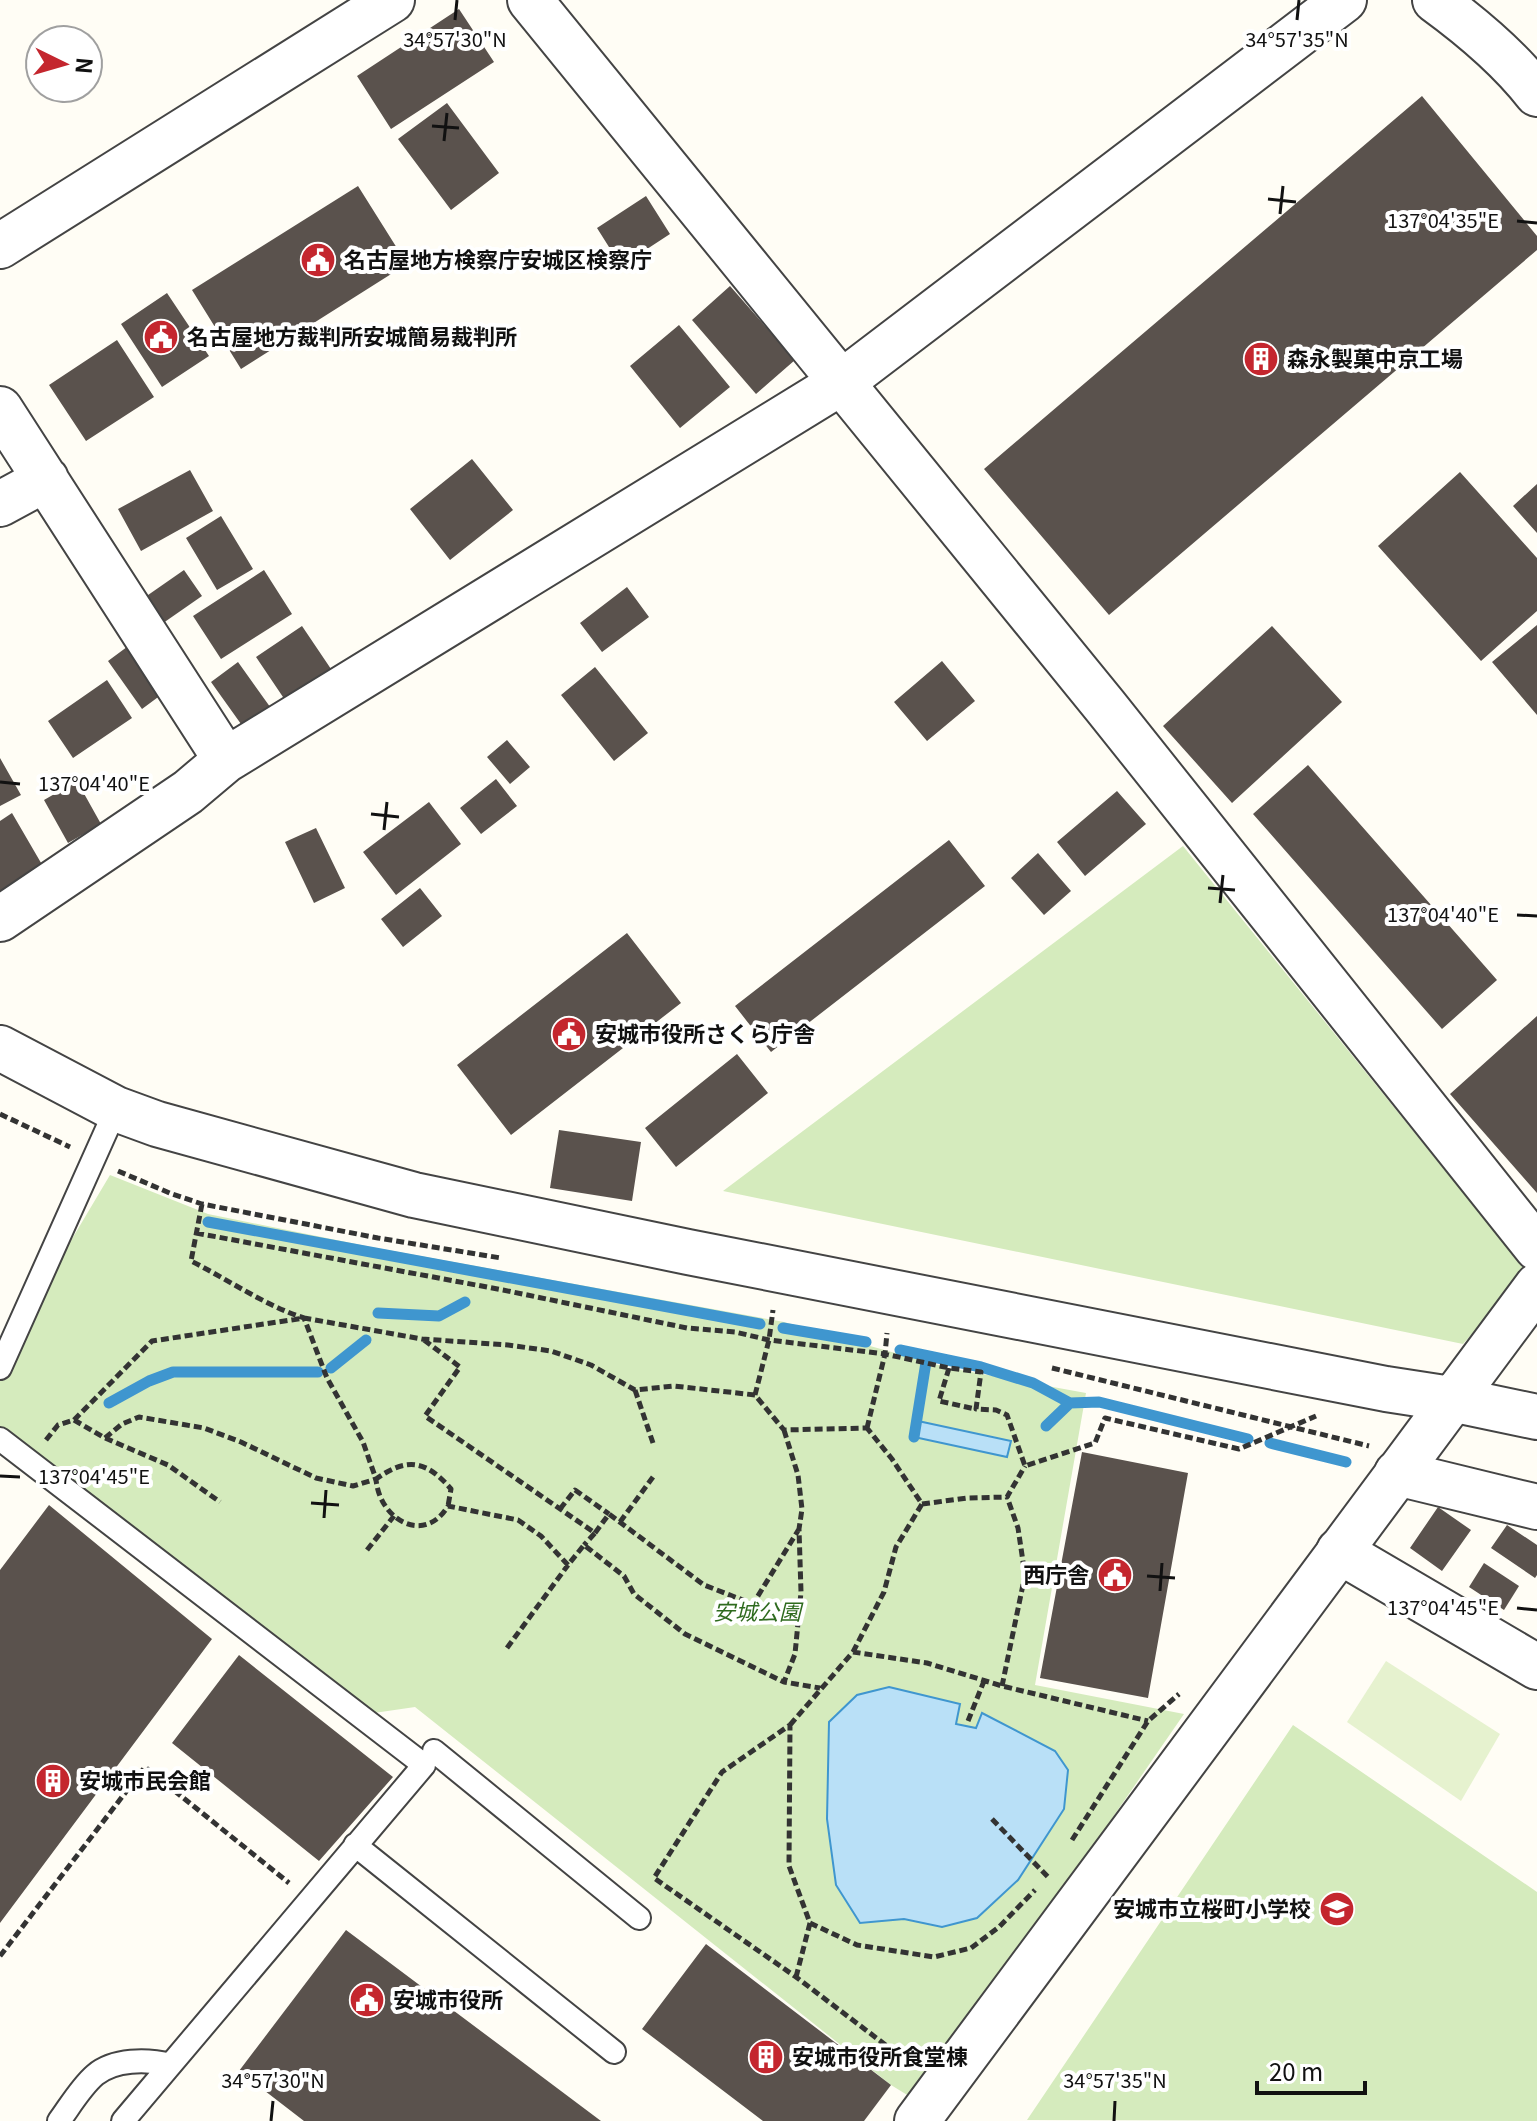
<svg xmlns="http://www.w3.org/2000/svg" width="1537" height="2121" viewBox="0 0 1537 2121" font-family="Georgia,'Noto Sans JP',serif">
  <style>
    .green { fill: #d5ebbd }
    .pitch { fill: #e6f2cf }
    .water { fill: #b9e0f7; stroke: #3f96cf; stroke-width: 2 }
    .lines { fill: none; stroke-linecap: round; stroke-linejoin: round }
    .stream { stroke: #3f96cf; stroke-width: 11 }
    .building { fill: #5a524d }
    .service-casing { stroke: #444; stroke-width: 26 }
    .minor-casing { stroke: #444; stroke-width: 48 }
    .tertiary-casing { stroke: #444; stroke-width: 48 }
    .path { stroke: #333; stroke-width: 5; stroke-dasharray: 8 4; stroke-linecap: butt }
    .service { stroke: #fff; stroke-width: 22 }
    .minor { stroke: #fff; stroke-width: 44 }
    .tertiary { stroke: #fff; stroke-width: 44 }
    .ticks { fill: none; stroke: #111; stroke-width: 3 }
    .labels { text-anchor: middle; stroke-width: 8; stroke-linejoin: round; paint-order: stroke }
    .poi-label { font-size: 22px; font-weight: bold; fill: #111; stroke: #fff; text-anchor: start }
    .park-label { font-size: 22px; font-style: italic; fill: #2f6b1f; stroke: #fff }
    .ticks-label { font-size: 20px; text-anchor: middle; fill: #111; stroke: #fff; stroke-width: 8; stroke-linejoin: round; paint-order: stroke }
  </style>
  <rect width="100%" height="100%" fill="#fffdf5"/>
  <path class="green" d="M1183 846 1527 1272 1463 1344 723 1191Z
    M110 1175 208 1214 371 1247 784 1322 949 1368 1086 1393 1035 1685 1184 1714 917 2101 891 2085 415 1707 374 1713 131 1526 0 1430V1360Z
    M1293 1725 1537 1892V2121L1027 2120Z"/>
  <path class="pitch" d="M1386 1661 1500 1734 1461 1801 1347 1722Z"/>
  <path class="water" d="M918 1421 1011 1441 1007 1457 914 1437Z
    M889 1687 960 1704 956 1724 976 1728 982 1713 1055 1751 1068 1770 1064 1809 1018 1880 977 1918 942 1927 904 1919 860 1923 836 1885 827 1819 829 1722 857 1695Z"/>
  <g class="lines">
    <path class="stream" d="M208 1222 760 1324
      M378 1313 439 1316 465 1302
      M783 1328 866 1342
      M900 1350 981 1367 1033 1383 1070 1403 1099 1402 1248 1439
      M331 1368 366 1340
      M109 1403 149 1381 173 1372H318
      M1046 1426 1070 1403
      M914 1437 927 1356
      M1270 1443 1346 1462"/>
  </g>
  <path class="building" d="M459 9 494 62 391 129 357 76Z
    M1422 96 1537 236V250L1109 615 984 469Z
    M447 103 499 173 451 210 398 139Z
    M358 186 407 264 241 369 192 290Z
    M646 196 670 234 621 266 597 228Z
    M730 286 795 360 756 394 692 320Z
    M167 293 209 356 162 387 121 324Z
    M679 325 730 387 680 428 630 366Z
    M117 340 154 397 86 441 49 385Z
    M472 459 513 510 450 560 410 509Z
    M190 470 213 511 141 551 118 509Z
    M1460 472 1537 558V611L1481 661 1378 546Z
    M1537 484V533L1513 506Z
    M221 516 253 569 217 590 186 538Z
    M184 570 202 596 156 628 138 602Z
    M264 570 292 614 221 659 193 616Z
    M627 587 649 617 602 652 580 623Z
    M1537 625V715L1492 662Z
    M302 626 331 669 285 700 256 657Z
    M1272 626 1342 702 1232 803 1163 726Z
    M135 641 169 689 142 709 108 661Z
    M942 661 975 701 927 741 894 702Z
    M238 662 273 711 246 731 211 682Z
    M595 667 648 733 614 761 561 695Z
    M107 680 132 718 73 758 48 721Z
    M507 740 530 767 510 784 487 757Z
    M0 758 21 795 0 806Z
    M1308 765 1497 980 1442 1029 1253 814Z
    M496 779 517 806 481 834 460 808Z
    M77 781 101 824 68 843 44 800Z
    M1117 791 1146 824 1085 876 1057 842Z
    M429 802 461 844 396 895 363 852Z
    M12 813 44 868 0 894V821Z
    M316 828 345 888 314 903 285 842Z
    M949 840 985 886 771 1052 735 1006Z
    M1038 853 1071 891 1044 915 1011 878Z
    M420 888 442 916 403 947 381 919Z
    M627 933 681 1003 511 1135 457 1065Z
    M1537 1016V1193L1450 1094Z
    M737 1054 768 1093 676 1167 645 1128Z
    M559 1130 641 1142 632 1201 550 1188Z
    M1082 1452 1188 1473 1148 1698 1040 1678Z
    M49 1505 212 1639 0 1923V1570Z
    M1438 1507 1471 1530 1442 1571 1410 1548Z
    M1507 1525 1537 1545V1575L1535 1578 1491 1548Z
    M1484 1563 1519 1586 1504 1610 1469 1587Z
    M239 1655 393 1777 319 1861 172 1743Z
    M346 1930 601 2121H304L239 2071Z
    M706 1944 891 2085 864 2121H763L642 2029Z"/>
  <g class="lines">
    <defs>
      <path id="service" d="M0 1368 116 1109
        M0 1439 424 1765 123 2121
        M434 1751 639 1918
        M355 1845 614 2052
        M59 2121C70 2106 81 2087 95 2075 114 2059 147 2059 170 2065"/>
      <path id="minor" d="M530 0 1105 706 1537 1248
        M0 246 392 0
        M0 409 226 760
        M0 504 46 479
        M0 919 188 792 226 760 842 382 1344 0
        M1451 1399 1537 1417
        M1397 1473 1537 1507
        M1339 1551 1537 1667"/>
      <path id="tertiary" d="M1435 0C1472 27 1509 58 1537 94
        M0 1048 116 1109 157 1124 414 1195 688 1252 1386 1389 1451 1399
        M917 2121 1537 1286"/>
    </defs>
    <use href="#service" class="service-casing"/>
    <use href="#minor" class="minor-casing"/>
    <use href="#tertiary" class="tertiary-casing"/>
    <path class="path" d="M0 1114 70 1147
      M118 1171 172 1194 202 1204 378 1238 501 1258
      M202 1204 191 1261C229 1280 264 1305 304 1318L327 1378 363 1442 376 1479C407 1457 426 1460 451 1489L448 1506
      M196 1233 503 1290 687 1328 735 1332 769 1340 885 1354 949 1368 981 1372 976 1409 996 1410 1007 1415 1025 1466 1095 1443 1105 1418 1239 1449 1316 1416
      M424 1340 460 1367 425 1416 595 1533 584 1545
      M949 1368 939 1401 975 1409
      M1052 1368 1369 1446
      M635 1390 653 1443
      M755 1395 769 1340 773 1310
      M74 1420 152 1341 304 1318 422 1339 508 1345 551 1351 591 1365 635 1390 674 1386 755 1395 784 1430 867 1428
      M867 1428 885 1354 887 1333
      M784 1430 798 1475 802 1509 799 1529 801 1592 795 1654 784 1682 820 1688
      M105 1438 122 1424 139 1417 204 1428 241 1442 316 1478 353 1486 376 1479C379 1519 424 1546 448 1506L518 1520 541 1536 568 1565 584 1545 624 1576 634 1594 685 1634 784 1682
      M46 1440 58 1425 74 1420 105 1438 168 1465 220 1502
      M922 1504 967 1498 1007 1497 1025 1466
      M560 1509 575 1490 609 1514
      M620 1522 653 1477
      M595 1533 609 1514 704 1585 753 1604 799 1529
      M367 1550 394 1516
      M507 1648 568 1565
      M853 1652 884 1592 896 1547 922 1504 892 1459 867 1428
      M1002 1686 1025 1575 1018 1528 1007 1497
      M968 1721 984 1681
      M790 1725 853 1652 927 1663 1002 1686 1148 1721
      M992 1819 1048 1877
      M1072 1840 1148 1721 1179 1694
      M810 1923 857 1945 934 1957 971 1948 999 1927 1035 1890
      M0 1956 145 1767 289 1883
      M796 1977 810 1923 789 1866 790 1725 722 1772 654 1878 796 1977 912 2065"/>
    <use href="#service" class="service"/>
    <use href="#minor" class="minor"/>
    <use href="#tertiary" class="tertiary"/>
  </g>
  <path class="ticks" d="M455 20 457 0M1297 20 1299 0M432 126 459 128M444 141 447 113M1268 199 1296 202M1280 214 1283 186M1517 221 1537 223M0 782 20 784M371 814 399 817M384 830 387 802M1208 888 1235 890M1220 903 1223 875M1517 915 1537 916M0 1476 20 1477M311 1503 339 1505M324 1518 326 1490M1147 1576 1175 1578M1160 1591 1162 1563M1517 1608 1537 1610M271 2121 273 2101M1114 2121 1115 2101"/>
  <defs>
    <symbol id="civic-disc" viewBox="-11 -11 22 22"><circle r="9.5" fill="#c4262e" stroke="#fff"/><path d="M-.6-6.5H3V-4.5H.6V-3L4-1V1h2V6H-6V1h2V-1L-.6-3ZM-1.2 2.5V6h2.4V2.5Z" fill="#fff"/></symbol>
    <symbol id="building-disc" viewBox="-11 -11 22 22"><circle r="9.5" fill="#c4262e" stroke="#fff"/><path d="M-4-6H4V6H1V3H-1V6H-4ZM-2.5-4.3h1.7v1.8h-1.7ZM.8-4.3h1.7v1.8H.8ZM-2.5-1h1.7V.8h-1.7ZM.8-1h1.7V.8H.8Z" fill="#fff"/></symbol>
    <symbol id="school-disc" viewBox="-11 -11 22 22"><circle r="9.5" fill="#c4262e" stroke="#fff"/><path d="M0-5L7-2L0 1L-7-2ZM-4 1L0 2.5L4 1V4Q0 6-4 4Z" fill="#fff"/></symbol>
  </defs>
  <g fill-rule="evenodd">
    <use href="#civic-disc" x="298" y="240" width="40" height="40"/>
    <use href="#civic-disc" x="141" y="317" width="40" height="40"/>
    <use href="#building-disc" x="1241" y="339" width="40" height="40"/>
    <use href="#civic-disc" x="549" y="1014" width="40" height="40"/>
    <use href="#civic-disc" x="1095" y="1555" width="40" height="40"/>
    <use href="#building-disc" x="33" y="1761" width="40" height="40"/>
    <use href="#school-disc" x="1317" y="1889" width="40" height="40"/>
    <use href="#civic-disc" x="347" y="1980" width="40" height="40"/>
    <use href="#building-disc" x="746" y="2037" width="40" height="40"/>
  </g>
  <g class="labels">
    <g class="poi-label">
      <text x="344" y="268">名古屋地方検察庁安城区検察庁</text>
      <text x="187" y="345">名古屋地方裁判所安城簡易裁判所</text>
      <text x="1287" y="367">森永製菓中京工場</text>
      <text x="595" y="1042">安城市役所さくら庁舎</text>
      <text x="1089" y="1583" text-anchor="end">西庁舎</text>
      <text x="79" y="1789">安城市民会館</text>
      <text x="1311" y="1917" text-anchor="end">安城市立桜町小学校</text>
      <text x="393" y="2008">安城市役所</text>
      <text x="792" y="2065">安城市役所食堂棟</text>
    </g>
    <g class="park-label">
      <text x="757" y="1620">安城公園</text>
    </g>
  </g>
  <g class="ticks-label">
    <text x="455" y="47">34°57'30"N</text>
    <text x="1297" y="47">34°57'35"N</text>
    <text x="1443" y="228">137°04'35"E</text>
    <text x="94" y="791">137°04'40"E</text>
    <text x="1443" y="922">137°04'40"E</text>
    <text x="94" y="1484">137°04'45"E</text>
    <text x="1443" y="1615">137°04'45"E</text>
    <text x="273" y="2088">34°57'30"N</text>
    <text x="1115" y="2088">34°57'35"N</text>
  </g>
  <g transform="translate(64 64) rotate(95)"><circle r="38" fill="#ffffff" stroke="#a0a0a0" stroke-width="2"/>
  <path d="M0-6L14 30L0 20L-14 30Z" fill="#c4262e"/>
  <text y="-12" font-size="22" font-weight="bold" text-anchor="middle" fill="#111111">N</text>
  </g>
  <path d="M1257 2081v12h108v-12" fill="none" stroke="#111111" stroke-width="4"/>
  <text x="1269" y="2081" font-size="24" fill="#111111" stroke="#ffffff" stroke-width="6" paint-order="stroke">20 m</text>
</svg>
